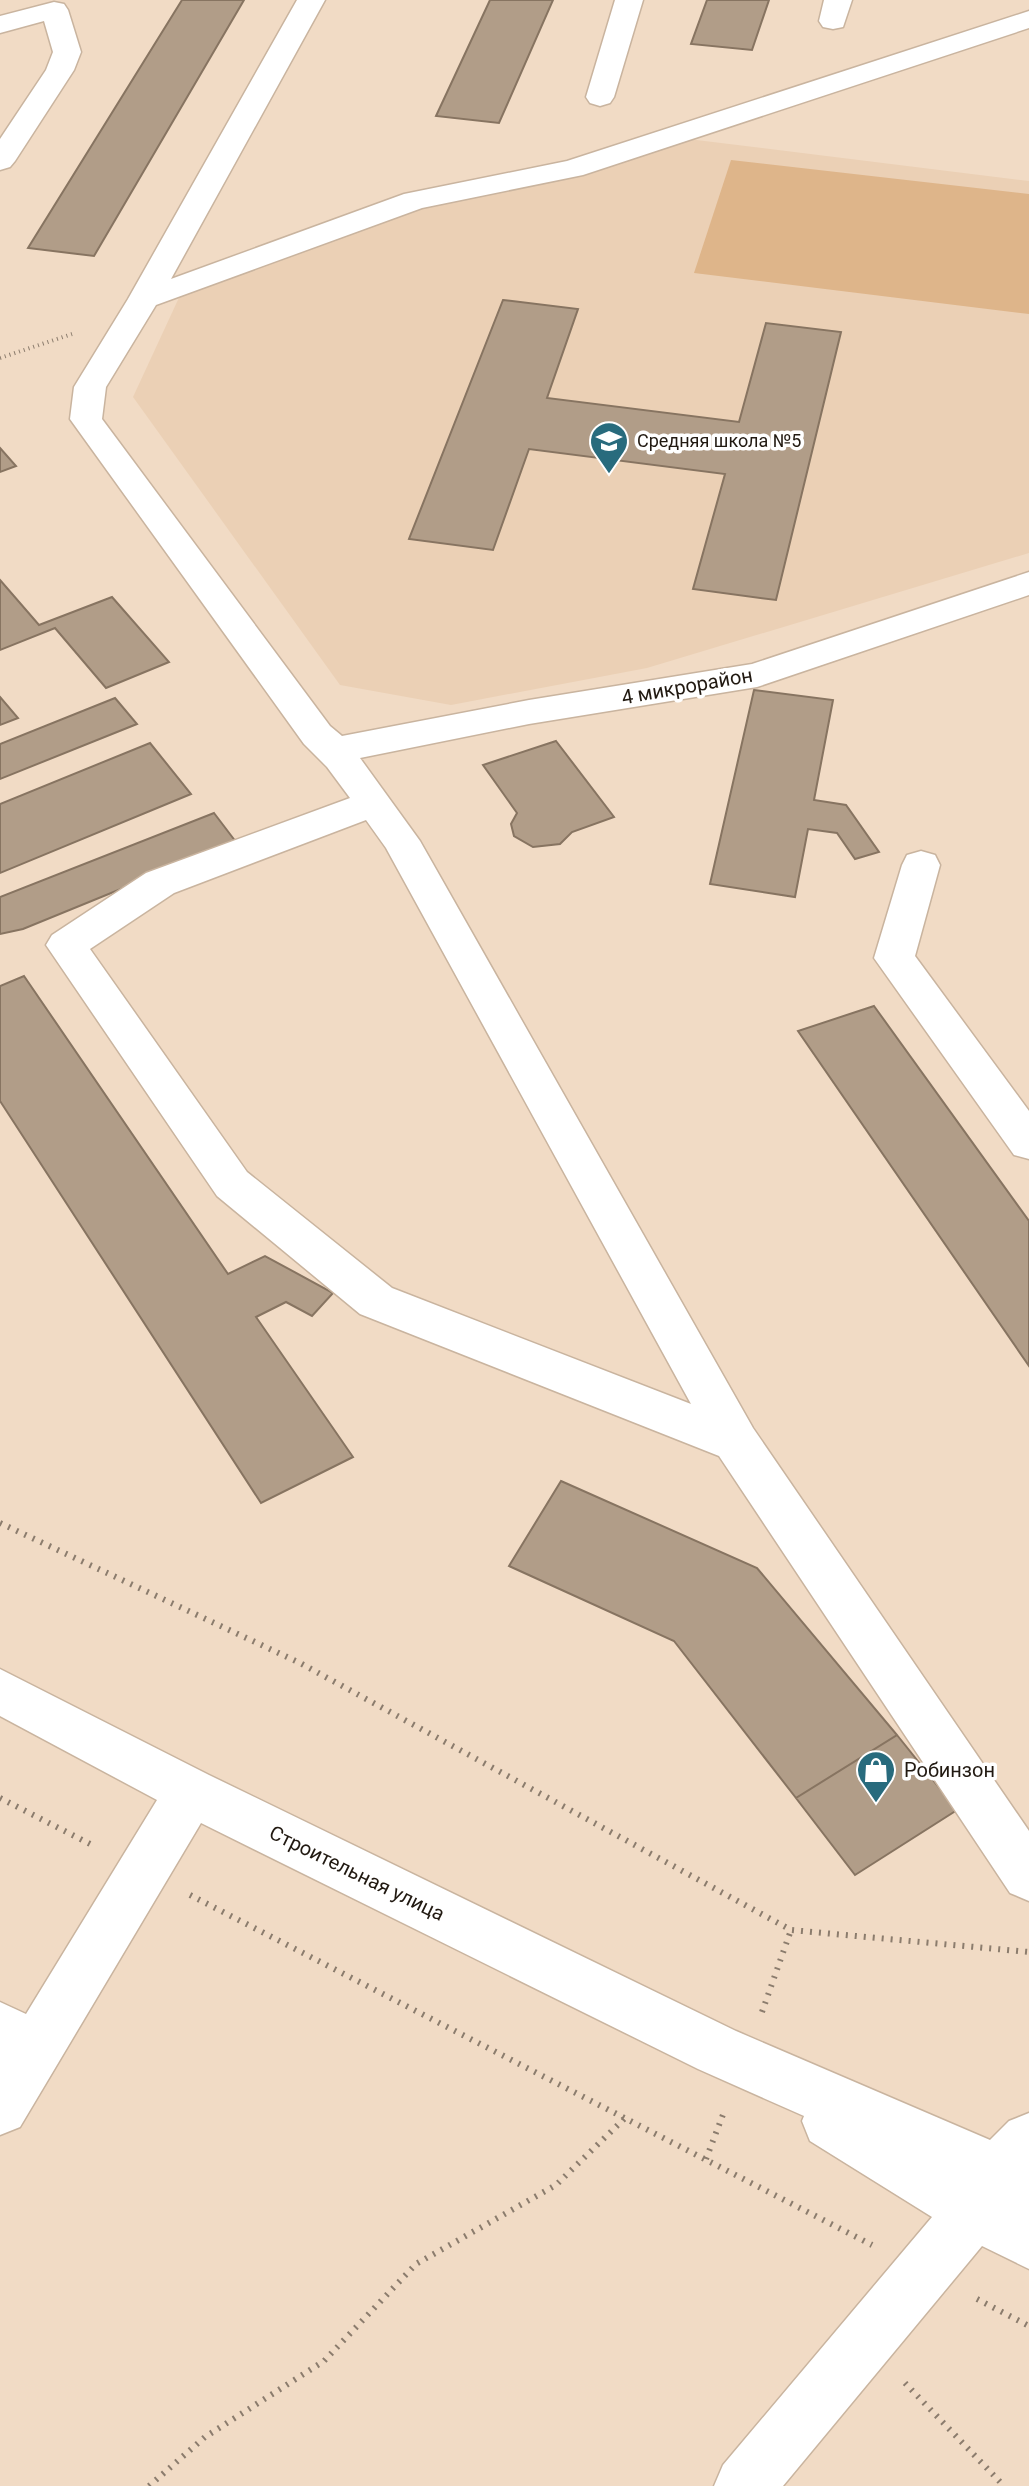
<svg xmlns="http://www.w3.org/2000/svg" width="1029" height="2486" viewBox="0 0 1029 2486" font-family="Roboto,sans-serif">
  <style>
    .built { fill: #ebd0b5 }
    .green { fill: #deb58a }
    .building { fill: #b19d88; stroke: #877461; stroke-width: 2 }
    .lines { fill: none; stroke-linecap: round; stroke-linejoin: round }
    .minor-casing { stroke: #c9b49f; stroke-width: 3 }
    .path-far1 { stroke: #8b7c6d; stroke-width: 4; stroke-dasharray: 1 4; stroke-linecap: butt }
    .path { stroke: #8b7c6d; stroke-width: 6; stroke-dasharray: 2 7; stroke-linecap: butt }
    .minor { fill: #fff; fill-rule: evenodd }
    .labels { text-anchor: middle; stroke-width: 7; stroke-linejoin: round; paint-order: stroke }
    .far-poi-label { font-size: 18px; fill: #211911; stroke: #fff; text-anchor: start }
    .street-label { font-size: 20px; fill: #211911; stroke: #fff }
    .poi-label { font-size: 20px; fill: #211911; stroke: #fff; text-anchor: start }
  </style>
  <rect width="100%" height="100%" fill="#f1dbc5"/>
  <path class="built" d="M680 138 1029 181V553L647 668 451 705 340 685 133 397 183 289 428 200Z"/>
  <path class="green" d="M731 160 1029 194V314L694 273Z"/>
  <path class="building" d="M182 0H244L94 256 28 248Z
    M490 0H553L499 123 436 116Z
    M707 0H769L752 50 691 44Z
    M503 300 578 309 547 398 739 422 766 323 841 332 776 600 693 589 725 474 529 449 493 550 409 539Z
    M0 448 16 466 0 472Z
    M0 580 39 625 112 597 169 662 106 688 55 628 0 650Z
    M754 690 833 700 814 800 846 805 879 852 855 859 837 833 808 829 795 897 710 884Z
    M0 697 18 718 0 725Z
    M115 698 137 724 0 779V744Z
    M556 741 614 817 572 832 560 844 533 847 514 836 511 824 517 813 483 765Z
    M150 743 191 794 0 873V804Z
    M214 813 236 842 23 929 0 934V897Z
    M24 976 228 1274 265 1256 333 1293 312 1316 286 1302 256 1317 353 1457 261 1503 0 1101V986Z
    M874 1006 1029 1221V1366L798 1031Z
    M561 1481 757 1568 897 1735 796 1798 674 1641 509 1566Z
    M897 1735 957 1810 855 1875 796 1798Z"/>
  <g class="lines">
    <defs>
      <path id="minor" d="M297 0H325L171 279 404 194 567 161 1029 11V28L583 175 422 208 156 305 106 387 102 419 330 726 342 736 529 700 752 664 1029 572V595L757 687 529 724 360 758 420 841 753 1428 1029 1831V1901L1010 1893 719 1456 360 1314 217 1196 46 945 52 935 146 873 350 798 327 767 304 744 70 419 74 387 128 299ZM366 820 386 848 691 1404 392 1288 247 1172 90 949 174 893Z
        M615 0H643L614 97 610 103 600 106 590 103 586 97Z
        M824 0H852L843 27 833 29 823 27 819 21Z
        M54 2 64 4 68 10 81 52 74 70 15 161 10 167 0 170V139L46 70 53 52 44 21 0 33V16Z
        M921 851 935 855 940 865 915 956 1029 1111V1159L1014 1155 874 958 902 865 907 855Z
        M0 1669 209 1775 736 2031 990 2140 1009 2121 1029 2113V2269L982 2246 783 2486H714L723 2465 932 2217 810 2141 802 2121 804 2116 698 2069 201 1823 20 2127 0 2135V2002L26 2014 157 1800 0 1716Z"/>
    </defs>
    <use href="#minor" class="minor-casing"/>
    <path class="path-far1" d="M0 358 72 334"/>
    <path class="path" d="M0 1523 300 1663 791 1930 1029 1952
      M0 1798 96 1847
      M190 1895 872 2245
      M762 2012 791 1930
      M706 2159 724 2112
      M977 2299 1029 2326
      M905 2383 1004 2486
      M149 2486 205 2437 324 2361 416 2264 556 2185 625 2118"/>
    <use href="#minor" class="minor"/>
  </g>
  <defs>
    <symbol id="school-pin" viewBox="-11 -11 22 30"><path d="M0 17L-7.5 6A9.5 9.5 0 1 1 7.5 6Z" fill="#286b7d" stroke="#fff"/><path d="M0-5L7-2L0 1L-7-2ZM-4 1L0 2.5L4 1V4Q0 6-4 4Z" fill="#fff"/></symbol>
    <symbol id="shop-pin" viewBox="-11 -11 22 30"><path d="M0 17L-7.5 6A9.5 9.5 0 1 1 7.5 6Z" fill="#286b7d" stroke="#fff"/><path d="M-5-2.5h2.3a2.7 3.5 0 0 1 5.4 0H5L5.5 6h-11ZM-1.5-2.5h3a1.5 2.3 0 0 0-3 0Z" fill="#fff"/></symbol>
  </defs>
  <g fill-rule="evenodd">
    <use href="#school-pin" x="587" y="419" width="44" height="60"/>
    <use href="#shop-pin" x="854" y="1748" width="44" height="60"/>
  </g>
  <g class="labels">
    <g class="far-poi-label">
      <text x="637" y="447">Средняя школа №5</text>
    </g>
    <g class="street-label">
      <text transform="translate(687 686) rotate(-10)" y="7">4 микрорайон</text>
      <text transform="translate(357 1873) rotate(26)" y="7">Строительная улица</text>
    </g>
    <g class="poi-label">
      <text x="904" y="1777">Робинзон</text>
    </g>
  </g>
</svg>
